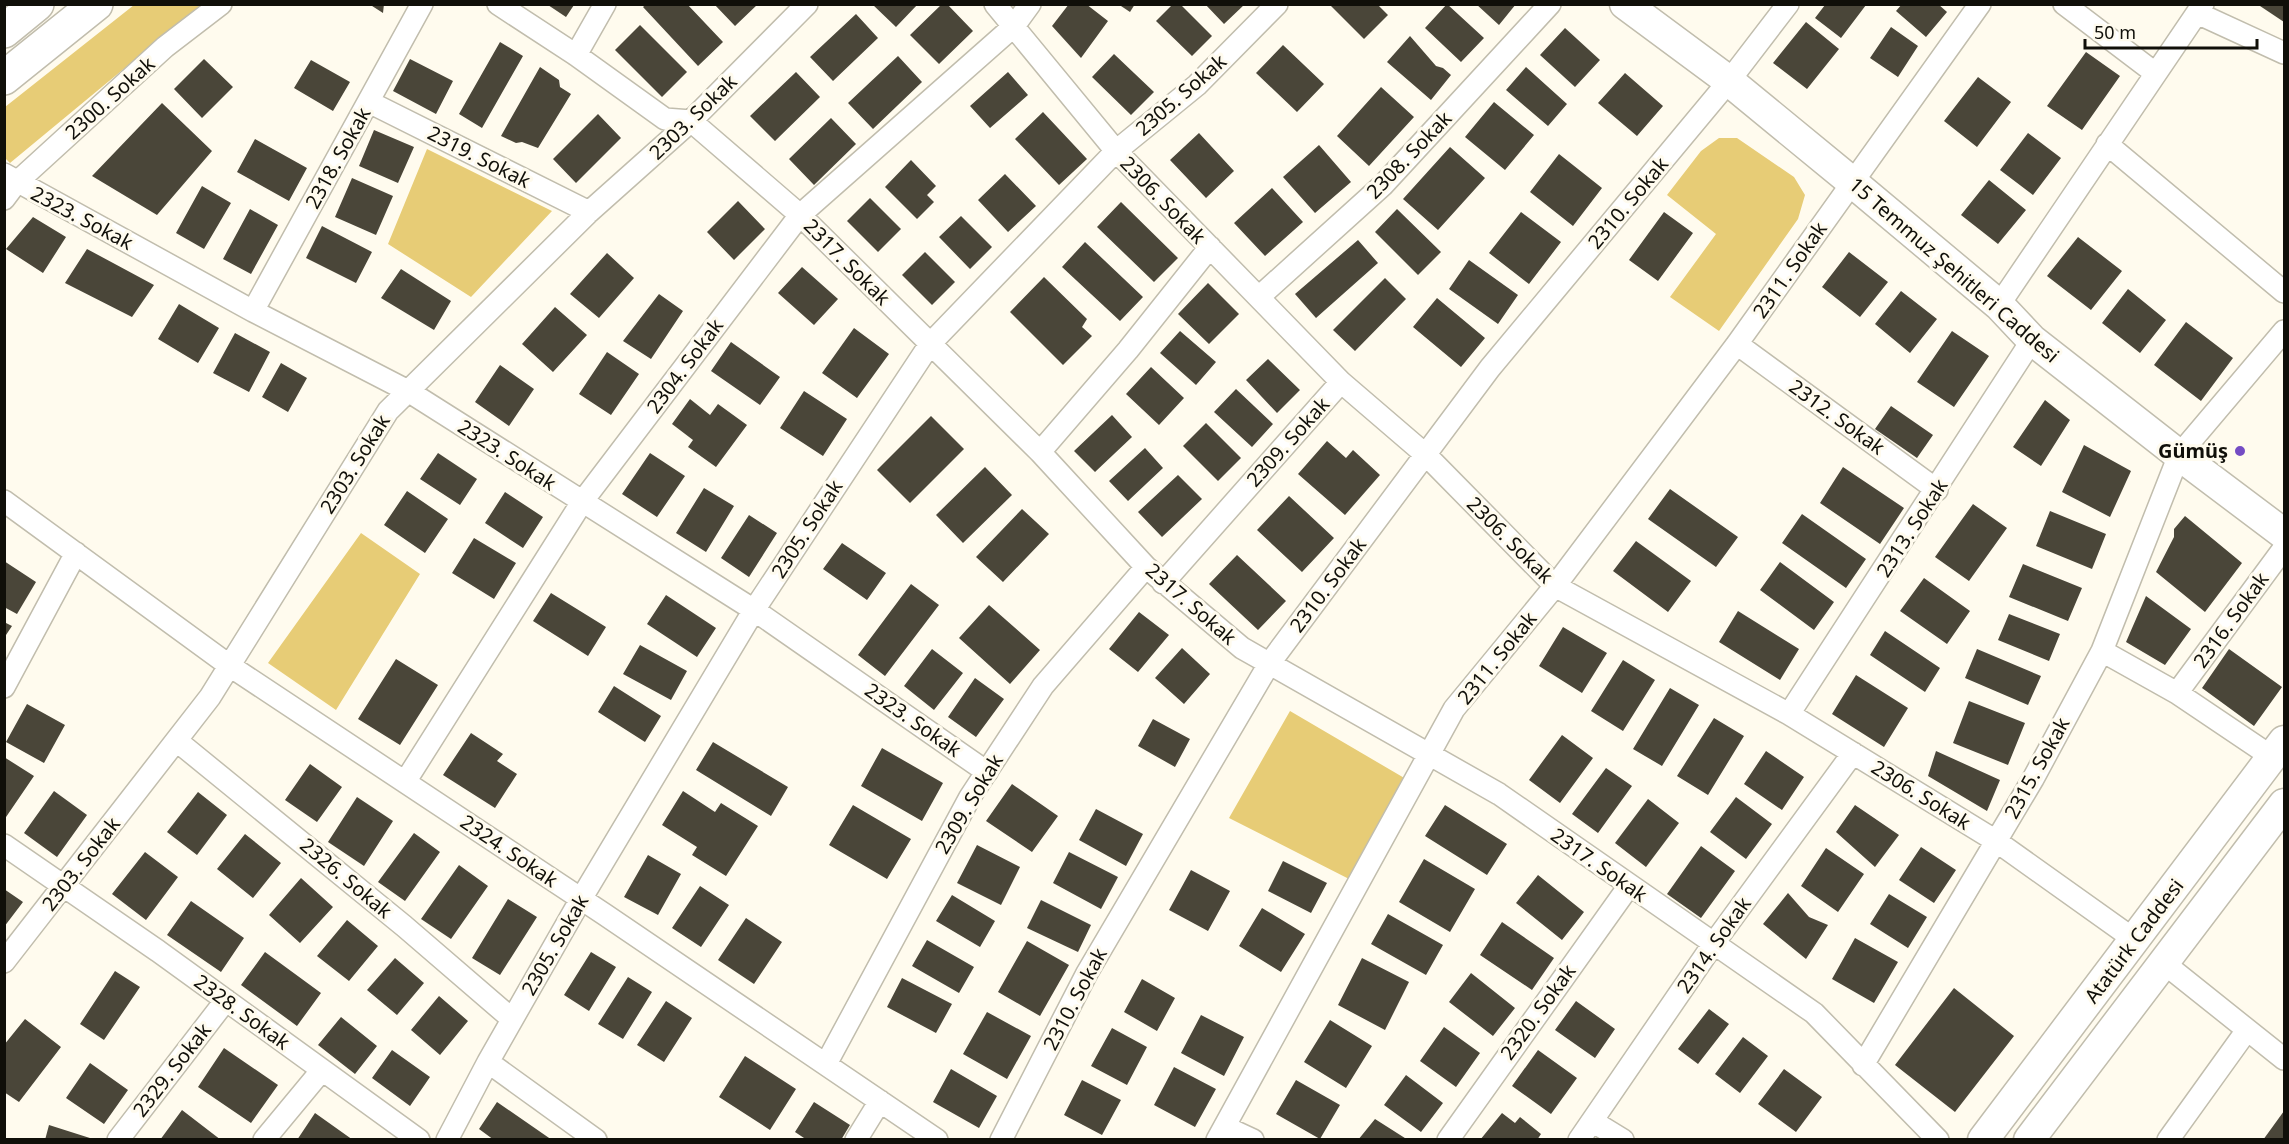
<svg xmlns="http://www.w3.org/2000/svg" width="2289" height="1144" viewBox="0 0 2289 1144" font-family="'Noto Sans',sans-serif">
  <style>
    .green { fill: #e7cc76 }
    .building { fill: #4a4639 }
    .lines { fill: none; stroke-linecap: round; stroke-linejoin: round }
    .street-casing { stroke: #c1bdad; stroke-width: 24 }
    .secondary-casing { stroke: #c1bdad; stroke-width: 33 }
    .highway-casing { stroke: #c1bdad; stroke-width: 36 }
    .street { stroke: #fff; stroke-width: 21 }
    .secondary { stroke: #fff; stroke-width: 30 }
    .highway { stroke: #fff; stroke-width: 33 }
    .poi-dot { fill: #744cc4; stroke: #fffbee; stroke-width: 2 }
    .labels { text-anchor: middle; stroke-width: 6; stroke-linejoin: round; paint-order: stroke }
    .street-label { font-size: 20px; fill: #100f09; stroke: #fffbee }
    .poi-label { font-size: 20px; font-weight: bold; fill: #100f09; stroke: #fffbee; text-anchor: end }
  </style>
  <rect width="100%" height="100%" fill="#fffbee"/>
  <path class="green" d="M134 5H201L10 163 5 158V107Z
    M1719 138H1737L1794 177 1805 195 1798 219 1719 331 1670 297 1716 234 1667 195 1701 151Z
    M427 149 552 211 471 297 388 244Z
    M361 533 420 574 336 710 268 663Z
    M1290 711 1406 779 1351 880 1229 818Z"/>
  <path class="building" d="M369 4H384L383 13Z
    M646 4H687L723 42 698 66 643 7Z
    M714 4H758L735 26Z
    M872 4H918L896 27Z
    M942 4H947L973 31 939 64 910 35Z
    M1069 4H1086L1108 21 1081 58 1052 26Z
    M1118 4H1135L1130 12Z
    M1173 4H1180L1212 36 1192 56 1156 21Z
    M1205 4H1245L1224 24Z
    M1329 4H1377L1388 15 1364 39Z
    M1447 4 1484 38 1461 62 1425 28Z
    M1476 4H1516L1499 25Z
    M1902 4H1938L1947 12 1926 37 1896 11Z
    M2257 4H2284V22Z
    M548 5H574L566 17Z
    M1825 5H1866L1841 38 1815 18Z
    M856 14 878 38 833 81 810 57Z
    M1806 22 1839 49 1807 89 1773 63Z
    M640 25 687 72 662 97 615 50Z
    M1891 27 1918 46 1898 77 1870 58Z
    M1565 28 1600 60 1575 87 1540 55Z
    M1410 36 1436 66 1443 68 1451 75 1431 100 1387 62Z
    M500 42 523 56 482 128 459 114Z
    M1283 45 1324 84 1297 112 1256 73Z
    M2086 52 2120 76 2082 130 2047 106Z
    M1114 54 1154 92 1131 115 1092 77Z
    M898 56 922 82 873 129 848 103Z
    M204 59 233 87 202 118 174 89Z
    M410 59 453 81 436 114 393 91Z
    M311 60 350 82 333 111 294 88Z
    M540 67 559 80 560 87 571 94 538 148 522 142 516 143 501 136Z
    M1526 67 1567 104 1548 126 1506 90Z
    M796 72 820 97 775 141 750 116Z
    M1008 72 1028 95 990 128 970 106Z
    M1625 73 1663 106 1637 136 1598 103Z
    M1978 77 2011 102 1977 147 1944 121Z
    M1381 87 1414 117 1369 166 1337 136Z
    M1494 102 1534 135 1505 170 1465 137Z
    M162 103 212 151 157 215 92 176Z
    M1043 112 1087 159 1059 185 1015 139Z
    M598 114 621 138 576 183 553 159Z
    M831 118 856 144 814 185 789 159Z
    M374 130 414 147 398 183 359 166Z
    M1199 133 1234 171 1206 198 1170 160Z
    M2028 133 2061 158 2033 195 2000 170Z
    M255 139 307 168 289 201 237 172Z
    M1319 145 1351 182 1315 213 1283 177Z
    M1450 147 1485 178 1438 230 1403 199Z
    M1559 154 1602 188 1573 226 1530 192Z
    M911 160 936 186 927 195 934 202 917 219 885 187Z
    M1005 174 1036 206 1008 232 978 200Z
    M352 178 393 196 376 235 335 217Z
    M1989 180 2026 210 1998 244 1961 215Z
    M202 186 231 203 204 249 176 233Z
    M1272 188 1303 222 1265 256 1234 223Z
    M870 198 901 229 878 252 847 221Z
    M738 201 765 229 734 260 707 232Z
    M1121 202 1178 258 1154 282 1097 227Z
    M250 209 278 225 251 274 223 259Z
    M1397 209 1441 252 1418 275 1375 232Z
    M1521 212 1561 242 1529 284 1489 253Z
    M1664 212 1693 233 1658 281 1629 260Z
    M961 216 992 247 970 269 939 237Z
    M33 217 66 237 43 273 6 249Z
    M322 226 372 252 356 283 306 258Z
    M2078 237 2122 271 2091 310 2047 276Z
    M1358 240 1378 263 1316 318 1295 294Z
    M1085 242 1143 297 1120 321 1062 267Z
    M87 249 154 285 132 317 65 283Z
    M925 252 955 282 932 305 902 275Z
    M1849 252 1888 282 1860 317 1822 287Z
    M607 253 634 278 599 318 570 294Z
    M1469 260 1518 295 1498 324 1449 289Z
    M802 267 838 299 814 325 778 293Z
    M401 269 451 301 434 330 381 298Z
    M1044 277 1087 319 1082 327 1092 336 1063 365 1010 312Z
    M1385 278 1406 299 1355 351 1333 330Z
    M1208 283 1239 314 1209 344 1178 314Z
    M2128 289 2166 320 2140 353 2102 323Z
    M1901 291 1937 319 1910 353 1875 324Z
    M659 294 683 311 651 359 623 341Z
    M1437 298 1485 338 1461 367 1413 327Z
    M179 304 219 328 198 363 158 339Z
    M555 307 587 335 553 372 522 344Z
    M2186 322 2233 358 2201 401 2154 365Z
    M854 328 889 354 857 398 822 373Z
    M1180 331 1216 362 1196 385 1160 353Z
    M1952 331 1989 356 1954 407 1917 382Z
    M235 333 270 352 249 392 213 373Z
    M731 342 780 377 760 405 711 371Z
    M607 352 639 374 611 415 579 394Z
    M1268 359 1300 390 1277 413 1246 380Z
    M281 363 307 378 288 412 262 397Z
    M500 365 534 389 509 426 475 402Z
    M1151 367 1184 398 1159 425 1126 394Z
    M1236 389 1273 424 1252 447 1214 412Z
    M804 391 847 419 823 456 780 428Z
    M690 399 710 415 718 404 747 425 716 467 688 447 693 440 672 424Z
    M2045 400 2070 420 2041 466 2013 447Z
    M1891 406 1933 435 1917 458 1875 429Z
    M1112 415 1132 437 1095 472 1074 451Z
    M931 416 964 449 910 503 877 470Z
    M1206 423 1241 458 1218 481 1183 446Z
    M1327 441 1346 458 1353 450 1380 475 1345 515 1298 474Z
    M2084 445 2131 471 2110 517 2062 492Z
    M1145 448 1163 468 1128 501 1109 481Z
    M438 453 477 479 460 505 420 479Z
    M650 453 685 476 657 517 622 494Z
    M985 467 1012 495 963 543 936 515Z
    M1843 467 1904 508 1880 544 1820 503Z
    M1178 475 1202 499 1162 537 1138 512Z
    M704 488 734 506 706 552 676 533Z
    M1670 489 1738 537 1716 567 1648 519Z
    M407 491 448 519 425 553 384 525Z
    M505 492 543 517 523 548 485 523Z
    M1289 496 1334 538 1302 572 1257 530Z
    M1973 504 2007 528 1969 581 1935 557Z
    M1022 509 1049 534 1003 582 976 557Z
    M2050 511 2106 534 2092 569 2036 546Z
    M1802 514 1866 559 1846 588 1782 543Z
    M749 515 777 533 749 577 721 558Z
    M2185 516 2242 563 2205 612 2156 572 2174 537V529Z
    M474 538 516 563 494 599 452 573Z
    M1636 541 1691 581 1668 612 1613 571Z
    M842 543 886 573 867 600 823 569Z
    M1237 555 1286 601 1258 630 1209 584Z
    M4 561 36 582 17 614 4 607Z
    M1780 562 1834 602 1814 630 1760 590Z
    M2023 564 2082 588 2068 621 2009 597Z
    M1924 578 1970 611 1947 644 1900 611Z
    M911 584 939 605 885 676 858 655Z
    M551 593 606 627 588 656 533 621Z
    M666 595 716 628 697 657 647 624Z
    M2146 596 2191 629 2165 665 2126 642Z
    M989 605 1040 650 1010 684 959 638Z
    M1738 611 1799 649 1780 680 1719 642Z
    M1139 612 1169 635 1138 672 1109 649Z
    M2009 614 2060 634 2049 661 1998 640Z
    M4 622 12 626 4 638Z
    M1563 627 1607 653 1582 693 1539 666Z
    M1885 631 1940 668 1925 692 1870 655Z
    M640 645 687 671 671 700 623 674Z
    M1182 648 1210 674 1184 704 1155 678Z
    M932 649 963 673 934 710 904 686Z
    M1977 649 2041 676 2028 705 1965 678Z
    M2229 649 2282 687 2254 726 2202 688Z
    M396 659 438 685 400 745 358 719Z
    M1623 660 1655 680 1623 731 1591 711Z
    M1856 675 1908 708 1884 747 1832 714Z
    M975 678 1004 699 976 737 948 717Z
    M614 686 661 716 645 742 598 712Z
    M1670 688 1699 705 1662 766 1633 749Z
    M1969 701 2025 723 2008 765 1953 743Z
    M27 704 65 725 44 763 6 742Z
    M1714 718 1744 736 1708 795 1677 776Z
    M1153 719 1190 739 1175 767 1138 746Z
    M471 733 503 754 497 761 517 774 495 808 443 775Z
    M1562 735 1593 758 1560 803 1529 780Z
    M713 742 788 787 771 816 696 770Z
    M882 748 943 783 922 821 861 786Z
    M1766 751 1804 777 1782 810 1744 784Z
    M1936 751 2000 780 1987 811 1928 776Z
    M4 757 34 776 4 820Z
    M310 764 342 787 317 822 285 800Z
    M1606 768 1632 786 1598 833 1572 814Z
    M1012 784 1058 816 1032 852 986 821Z
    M54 791 87 815 57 857 24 833Z
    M683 791 715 812 721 803 758 826 726 876 692 855 697 847 662 825Z
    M198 792 227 815 197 855 167 832Z
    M357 797 393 821 364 866 328 842Z
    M1736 797 1772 824 1746 859 1710 832Z
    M1648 799 1679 823 1646 867 1615 843Z
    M853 805 911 839 887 879 829 845Z
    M1445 805 1507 844 1487 875 1425 836Z
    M1855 805 1899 835 1875 867 1836 832Z
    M1096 809 1143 834 1126 866 1079 840Z
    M414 833 440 852 405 901 378 882Z
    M245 834 281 863 253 898 217 869Z
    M977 845 1020 867 1001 905 957 883Z
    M1701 846 1735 871 1701 918 1667 894Z
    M1921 847 1956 870 1934 903 1899 880Z
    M1826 848 1864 874 1838 912 1801 886Z
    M145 852 178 877 146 920 112 894Z
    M1069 852 1118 877 1101 909 1053 883Z
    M648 855 681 874 658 915 624 897Z
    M1424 859 1475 889 1450 932 1399 902Z
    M1283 861 1327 883 1311 913 1268 891Z
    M459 865 488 886 451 939 421 919Z
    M1191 870 1230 891 1208 931 1169 910Z
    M1538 875 1584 912 1562 940 1516 903Z
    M301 878 333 907 300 943 269 915Z
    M700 886 729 905 701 947 672 928Z
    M4 889 23 902 4 927Z
    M1788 893 1809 917 1828 925 1806 959 1763 924Z
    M1889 894 1927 917 1908 948 1870 924Z
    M952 895 995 921 980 947 936 921Z
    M508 899 537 917 500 975 472 958Z
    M1041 900 1091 925 1078 952 1027 928Z
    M191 901 244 938 221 972 167 935Z
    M1262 908 1305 934 1281 972 1239 946Z
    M1388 914 1443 945 1426 975 1371 944Z
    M746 918 782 942 754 984 718 960Z
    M347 920 378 946 349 981 317 956Z
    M1502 922 1554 958 1532 990 1480 955Z
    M1855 938 1898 962 1874 1003 1832 979Z
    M927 940 974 967 959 993 912 966Z
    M1027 941 1069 965 1040 1016 998 992Z
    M265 952 321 993 297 1026 241 985Z
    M591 952 616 967 589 1011 564 995Z
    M395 958 424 983 397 1015 367 990Z
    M1362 958 1409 982 1385 1030 1338 1005Z
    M115 971 140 987 104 1040 80 1024Z
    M1471 973 1515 1008 1493 1036 1449 1002Z
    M628 977 652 992 623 1039 598 1024Z
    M902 978 952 1004 936 1033 887 1007Z
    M1142 979 1175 998 1157 1031 1124 1012Z
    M1954 988 2014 1036 1955 1112 1895 1065Z
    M439 996 468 1021 440 1055 411 1030Z
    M666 1001 692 1018 664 1062 637 1045Z
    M1576 1001 1615 1029 1595 1058 1555 1030Z
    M1709 1009 1729 1024 1698 1064 1678 1049Z
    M987 1012 1031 1036 1007 1079 963 1054Z
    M1201 1015 1244 1037 1224 1076 1181 1053Z
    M341 1017 377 1046 355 1074 318 1045Z
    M25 1019 61 1047 19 1102 4 1092V1045Z
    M1330 1020 1372 1046 1346 1088 1304 1062Z
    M1444 1027 1480 1053 1456 1087 1420 1061Z
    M1112 1028 1147 1047 1127 1085 1091 1066Z
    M1743 1037 1768 1056 1740 1093 1715 1074Z
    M224 1048 278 1085 251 1123 198 1087Z
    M392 1050 430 1077 410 1106 372 1078Z
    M1538 1050 1577 1078 1551 1114 1512 1086Z
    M745 1056 796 1089 770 1130 719 1097Z
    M90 1063 128 1090 104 1124 66 1098Z
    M1174 1067 1216 1089 1195 1127 1154 1105Z
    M951 1069 997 1096 979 1128 933 1102Z
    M1784 1069 1822 1097 1796 1132 1758 1104Z
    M1406 1075 1443 1103 1421 1132 1384 1105Z
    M1082 1080 1121 1100 1102 1135 1064 1115Z
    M1296 1080 1340 1105 1320 1139 1276 1114Z
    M497 1102 552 1140H494L479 1129Z
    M814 1102 850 1125 841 1140H807L795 1132Z
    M182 1110 221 1140H160Z
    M2284 1111V1140H2263Z
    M315 1113 353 1140H297Z
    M1502 1113 1515 1123 1520 1117 1541 1134 1537 1140H1480Z
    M1375 1119 1408 1140H1358Z
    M49 1125 93 1139V1140H45Z"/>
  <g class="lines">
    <defs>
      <path id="street" d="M498 4 576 55 665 119 691 121 800 215 1040 452 1146 567 1242 648 1499 794 1814 1013 1938 1140
        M995 4 1116 151 1341 382 1426 455 1555 586 1789 714 1996 841 2135 940
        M2064 4 2155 73
        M2197 13 2284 53
        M576 55 605 4
        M369 102 589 212
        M2107 144 2284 292
        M4 174 253 311 408 391 754 610 987 772
        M4 199 16 183 165 47 221 4
        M1259 297 1383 185 1550 4
        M1999 305 2203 4
        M253 311 422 4
        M1737 344 1937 490
        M1040 452 1128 350 1210 247
        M4 501 230 666 604 914 937 1140
        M1163 583 1341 382
        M2102 651 2177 693 2272 757
        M4 687 76 553
        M2177 693 2284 548
        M1789 714 2032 340
        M177 741 404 926 512 1019
        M405 782 582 502 800 215 1014 26 1030 4
        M4 845 158 951 419 1140
        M4 962 210 697 388 411 589 212 691 121 807 4
        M2165 964 2284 1059
        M488 1062 596 1140
        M826 1064 970 797 1043 686 1146 567
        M1863 1065 2033 779 2102 651 2179 455 2284 331
        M1592 1121 1623 1140
        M1225 1127 1253 1140
        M118 1140 226 1000
        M264 1140 322 1070
        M447 1140 488 1062 581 899 754 610 930 344 1116 151 1197 85 1277 4
        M856 1140 880 1101
        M1001 1140 1087 973 1269 664 1490 368 1729 81 1788 4
        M1217 1140 1454 709 1555 586 1737 344 1980 4
        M1448 1140 1629 886
        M1579 1140 1714 943 1853 753
        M2168 1140 2247 1030"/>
      <path id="secondary" d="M1625 4 1729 81 1852 182 1999 305 2032 340 2179 455 2284 534
        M1983 1140 2284 741
        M2029 1140 2284 804"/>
      <path id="highway" d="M4 31 37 4
        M4 78 96 4"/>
    </defs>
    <use href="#street" class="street-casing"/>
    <use href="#secondary" class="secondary-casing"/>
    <use href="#highway" class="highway-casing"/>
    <use href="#street" class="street"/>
    <use href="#secondary" class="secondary"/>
    <use href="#highway" class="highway"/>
  </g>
  <circle class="poi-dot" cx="2240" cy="451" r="6"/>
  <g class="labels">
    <g class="street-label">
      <text transform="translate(1181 95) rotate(-41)" y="7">2305. Sokak</text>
      <text transform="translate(110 98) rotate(-42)" y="7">2300. Sokak</text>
      <text transform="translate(693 117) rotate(-44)" y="7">2303. Sokak</text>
      <text transform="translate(1409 155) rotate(-46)" y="7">2308. Sokak</text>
      <text transform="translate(479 157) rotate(27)" y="7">2319. Sokak</text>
      <text transform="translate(338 158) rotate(-61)" y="7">2318. Sokak</text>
      <text transform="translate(1163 200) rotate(46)" y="7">2306. Sokak</text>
      <text transform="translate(1628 203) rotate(-50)" y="7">2310. Sokak</text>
      <text transform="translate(82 218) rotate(28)" y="7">2323. Sokak</text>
      <text transform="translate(847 262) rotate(45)" y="7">2317. Sokak</text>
      <text transform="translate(1790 270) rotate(-55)" y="7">2311. Sokak</text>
      <text transform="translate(1954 270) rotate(41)" y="7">15 Temmuz Şehitleri Caddesi</text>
      <text transform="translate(685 366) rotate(-53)" y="7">2304. Sokak</text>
      <text transform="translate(1837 417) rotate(36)" y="7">2312. Sokak</text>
      <text transform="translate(1288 442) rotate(-48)" y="7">2309. Sokak</text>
      <text transform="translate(507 455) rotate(33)" y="7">2323. Sokak</text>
      <text transform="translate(355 464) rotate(-58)" y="7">2303. Sokak</text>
      <text transform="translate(1912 528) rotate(-57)" y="7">2313. Sokak</text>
      <text transform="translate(807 529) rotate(-57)" y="7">2305. Sokak</text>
      <text transform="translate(1510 540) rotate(45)" y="7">2306. Sokak</text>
      <text transform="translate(1328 585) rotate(-53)" y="7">2310. Sokak</text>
      <text transform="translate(1191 604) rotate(41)" y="7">2317. Sokak</text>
      <text transform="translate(2231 620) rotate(-54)" y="7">2316. Sokak</text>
      <text transform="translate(1497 658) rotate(-51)" y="7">2311. Sokak</text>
      <text transform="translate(913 720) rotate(35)" y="7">2323. Sokak</text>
      <text transform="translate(2037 768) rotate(-61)" y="7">2315. Sokak</text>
      <text transform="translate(1921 795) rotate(32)" y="7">2306. Sokak</text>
      <text transform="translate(969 804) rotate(-59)" y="7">2309. Sokak</text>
      <text transform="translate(509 851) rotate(34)" y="7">2324. Sokak</text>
      <text transform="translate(81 864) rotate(-52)" y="7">2303. Sokak</text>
      <text transform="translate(1599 865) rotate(35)" y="7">2317. Sokak</text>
      <text transform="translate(346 878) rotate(40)" y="7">2326. Sokak</text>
      <text transform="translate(2134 941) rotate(-53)" y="7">Atatürk Caddesi</text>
      <text transform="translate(555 945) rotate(-60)" y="7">2305. Sokak</text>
      <text transform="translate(1714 945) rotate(-55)" y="7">2314. Sokak</text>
      <text transform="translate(1075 999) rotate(-62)" y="7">2310. Sokak</text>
      <text transform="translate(242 1012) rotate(36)" y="7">2328. Sokak</text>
      <text transform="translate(1538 1012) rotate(-54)" y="7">2320. Sokak</text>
      <text transform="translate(172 1070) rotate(-52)" y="7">2329. Sokak</text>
    </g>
    <g class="poi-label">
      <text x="2228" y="458">Gümüş</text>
    </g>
  </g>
  <rect width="2289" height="1144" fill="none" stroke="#100f09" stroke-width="12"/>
  <path d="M2085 39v9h172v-9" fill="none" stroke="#100f09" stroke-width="3"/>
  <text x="2094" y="39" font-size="18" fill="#100f09" stroke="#fffbee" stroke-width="4.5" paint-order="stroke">50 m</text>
</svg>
